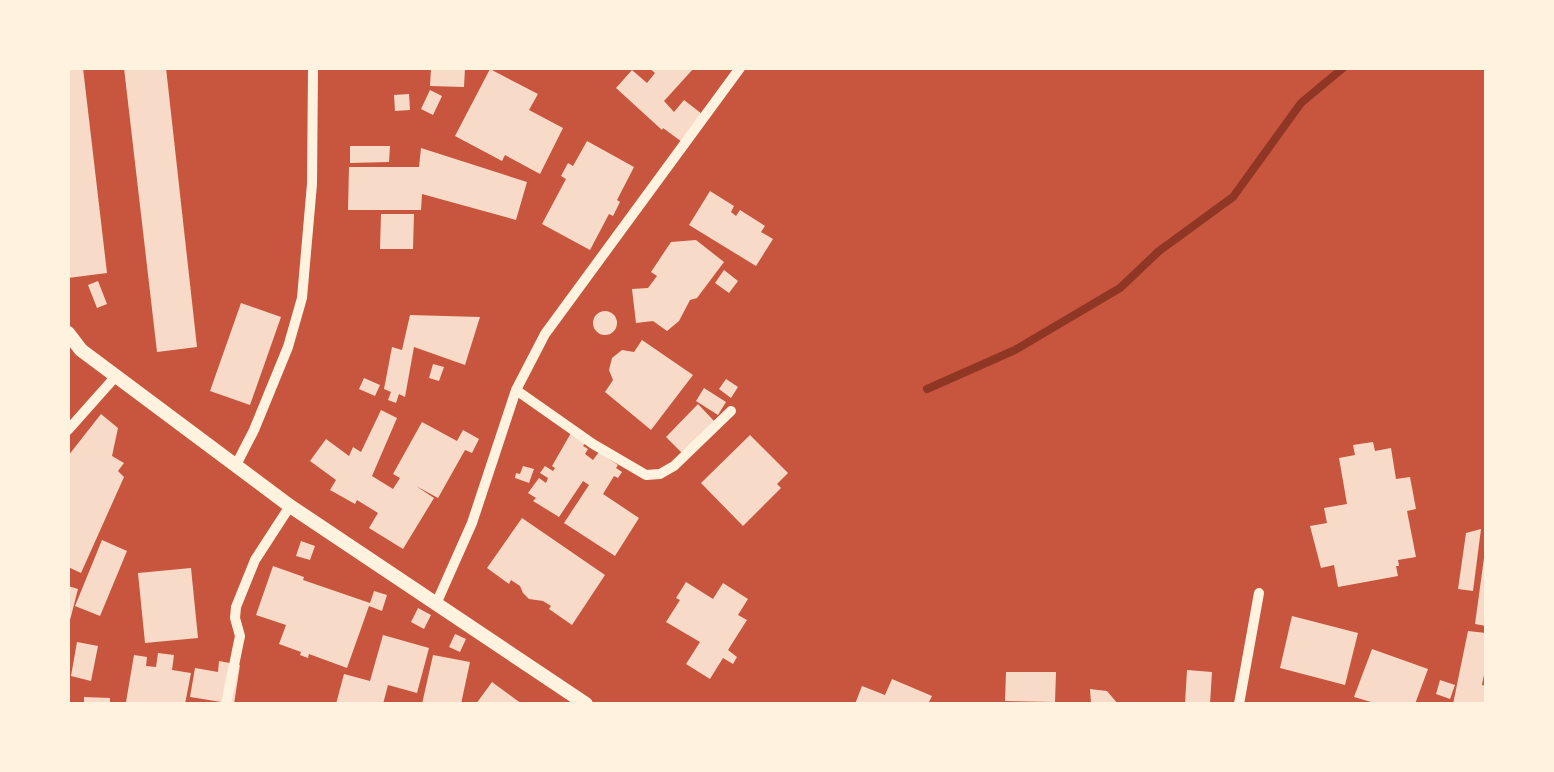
<svg xmlns="http://www.w3.org/2000/svg" width="1554" height="772" viewBox="0 0 1554 772" font-family="'DejaVu Sans',sans-serif">
  <style>
    .lines { fill: none; stroke-linecap: round; stroke-linejoin: round }
    .stream { stroke: #8f3625; stroke-width: 8 }
    .building { fill: #f7dbc8 }
    .minor { stroke: #fff3e0; stroke-width: 10 }
    .tertiary { stroke: #fff3e0; stroke-width: 14 }
  </style>
  <rect width="100%" height="100%" fill="#c8553d"/>
  <g class="lines">
    <path class="stream" d="M927 389 1015 350 1120 288 1159 251 1233 197 1301 103 1343 68"/>
  </g>
  <path class="building" d="M68 68H83L107 273 68 278Z
    M124 68H166L197 347 157 352Z
    M431 68H465L464 87 430 86Z
    M649 68H694L664 101 674 112 684 100 702 114 682 142 663 128 662 130 616 88 632 70 647 83 655 73Z
    M490 69 538 94 529 110 563 128 540 174 505 155 502 161 455 136Z
    M430 90 442 96 433 115 421 109Z
    M409 94 410 110 395 111 394 95Z
    M587 141 634 167 617 200 620 202 613 216 609 214 590 250 542 224 566 179 561 176 568 163 573 166Z
    M350 146H390L389 162 350 163Z
    M421 148 527 182 516 220 422 194 421 210H348L349 167H419Z
    M710 191 734 206 731 212 736 216 740 210 765 226 761 232 773 239 756 266 689 225Z
    M381 214H414L413 249H380Z
    M696 240 724 262 697 298 690 300 679 321 667 331 653 321 636 323 632 289 648 288 657 276 651 272 671 242Z
    M724 270 738 281 729 293 715 283Z
    M98 281 107 304 97 308 88 285Z
    M241 303 281 317 250 405 210 391Z
    M593 323a12 12 0 1 1 24 0a12 12 0 1 1-24 0Z
    M410 315 480 317 465 365 414 347 405 397 399 394 396 403 388 400 391 392 384 389 392 347 402 350Z
    M642 340 693 375 651 430 605 392 613 380 609 370 612 358 622 350 634 352Z
    M433 364 444 367 439 381 429 378Z
    M364 378 380 385 375 396 359 389Z
    M726 379 738 387 731 398 719 389Z
    M704 388 726 402 718 415 696 401Z
    M698 404 714 421 683 454 666 437Z
    M381 410 397 418 372 476 393 489 400 478 393 474 422 422 457 441 463 430 479 439 472 453 465 450 438 498 416 486 434 498 403 549 369 528 378 513 357 500 355 504 330 490 336 480 310 461 326 439 349 456 353 447 361 452Z
    M101 414 118 428 112 456 124 463 118 471 124 477 81 573 68 567V456Z
    M571 433 586 442 583 446 588 449 585 454 593 460 599 452 618 465 616 468 622 472 618 478 614 476 603 494 639 518 615 556 564 523 589 485 583 481 559 517 533 501 536 498 528 493 539 478 546 483 548 478 540 473 545 466 553 471 555 468 552 466Z
    M750 435 788 473 777 484 781 488 743 526 701 483Z
    M1373 442 1375 451 1391 448 1396 479 1410 477 1416 509 1407 511 1416 557 1398 560 1399 566H1396L1398 576 1338 587 1334 565 1321 568 1310 526 1327 523 1324 508 1347 504 1339 458 1355 455 1353 445Z
    M523 466 534 469 529 483 515 478 516 473 520 474Z
    M522 518 605 575 572 625 549 609 551 606 543 601 529 599 523 593 520 586 511 580 509 584 487 568Z
    M1481 529 1473 591 1458 589 1466 533Z
    M102 540 127 551 100 616 75 606Z
    M301 541 315 546 310 560 296 556Z
    M1484 558H1486V626L1475 624Z
    M273 566 304 577 303 580 370 603 374 591 387 595 382 611 369 606 347 668 309 654 308 658 300 655 301 652 279 644 286 625 256 615Z
    M191 568 198 638 145 643 138 573Z
    M686 582 713 599 723 583 748 599 738 615 747 620 728 650 737 657 733 664 723 658 710 679 686 664 700 642 666 622 680 600 676 598Z
    M68 586 78 589 69 624H68Z
    M418 608 431 615 424 629 411 622Z
    M1292 616 1358 633 1345 685 1280 668Z
    M1468 631 1486 633V664L1482 685 1486 686V704H1453Z
    M455 634 466 639 460 652 449 647Z
    M383 635 429 648 417 693 388 685 383 704H336L344 674 370 681Z
    M77 642 98 646 91 681 71 676Z
    M1372 649 1428 669 1415 704H1378L1354 697Z
    M158 653 174 655 172 670 191 673 185 704 126 702 134 655 147 657 146 666 156 667Z
    M433 655 470 662 461 704H422Z
    M219 661 240 665 234 704 190 697 195 668 218 672Z
    M1187 670 1212 672 1210 704H1185Z
    M1006 672H1056L1055 702 1005 701Z
    M892 679 932 696 928 704H855L862 686 885 695Z
    M1440 680 1455 685 1450 699 1436 694Z
    M492 682 522 704H476Z
    M1090 689 1107 691 1118 704H1091Z
    M84 697 110 698V704H84Z"/>
  <g class="lines">
    <path class="minor" d="M516 390 593 444 646 475 660 474 674 466 731 411
      M68 430 116 376
      M236 465 254 430 288 347 302 298 312 184 313 68
      M436 604 472 523 516 390 545 334 740 68
      M226 704 240 636 235 618 236 607 255 560 290 506
      M1239 704 1259 593"/>
    <path class="tertiary" d="M68 333 81 350 290 506 586 704"/>
  </g>
  <rect width="1554" height="772" fill="none" stroke="#fff3e0" stroke-width="140"/>
</svg>
